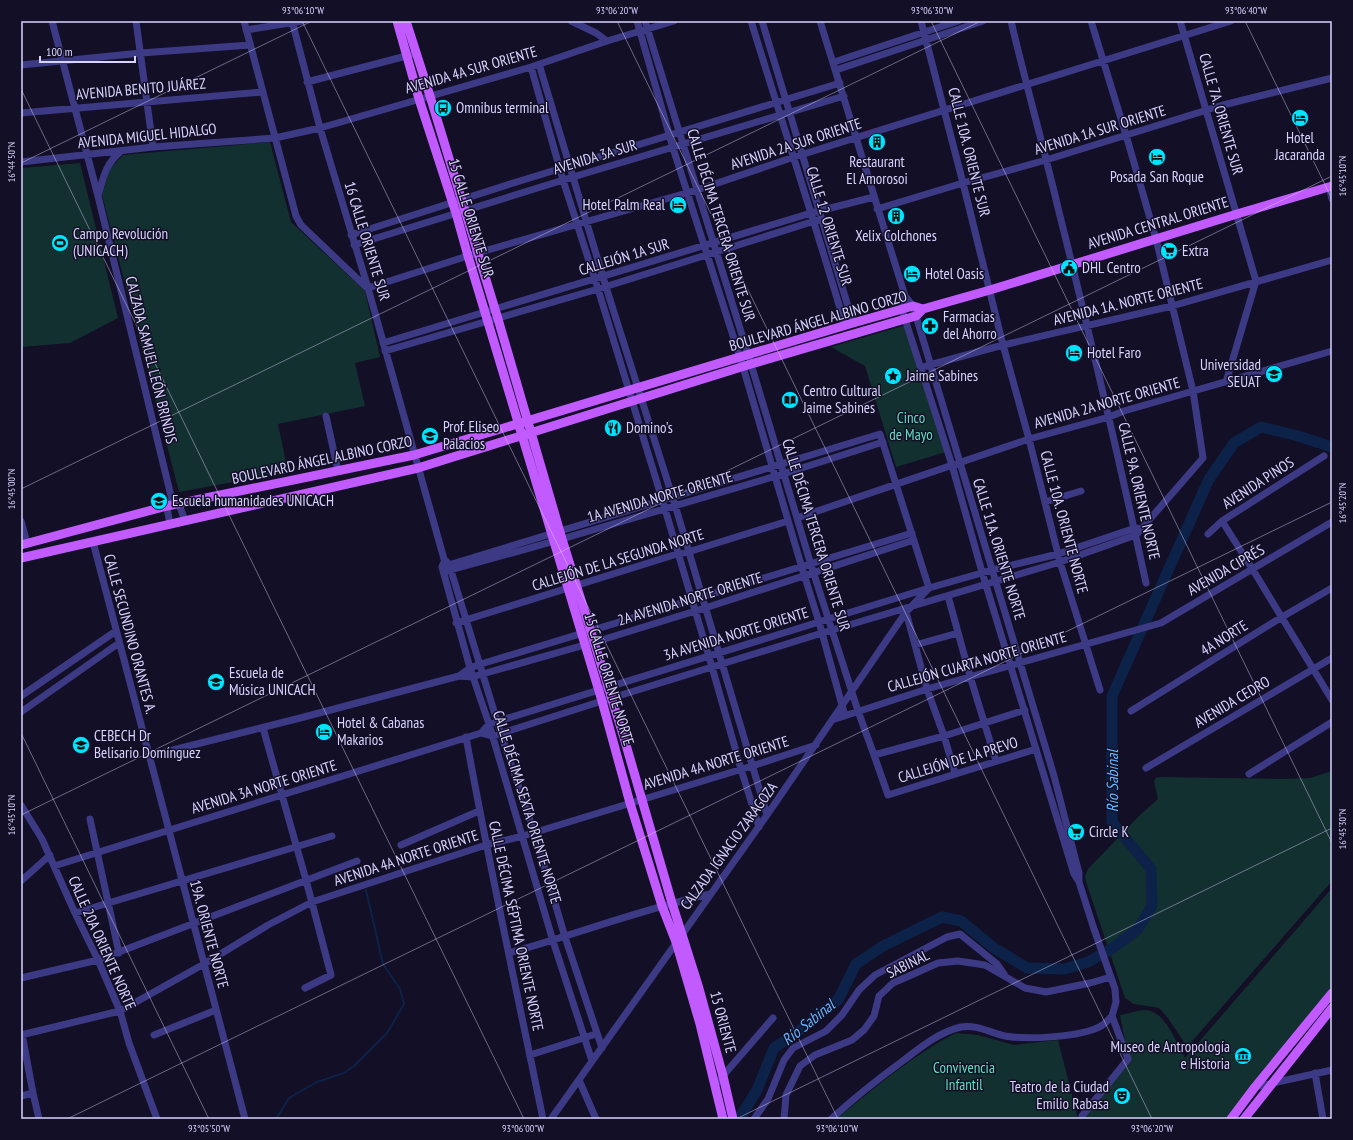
<svg xmlns="http://www.w3.org/2000/svg" width="1353" height="1140" viewBox="0 0 1353 1140" font-family="'PT Sans Narrow',sans-serif">
  <style>
    .green { fill: #12302f }
    .lines { fill: none; stroke-linecap: round; stroke-linejoin: round }
    .stream { stroke: #0c2248; stroke-width: 2 }
    .river { stroke: #0c2248; stroke-width: 11 }
    .minor { stroke: #3d3a85; stroke-width: 7 }
    .major { stroke: #c25bff; stroke-width: 9 }
    .ticks { fill: none; stroke: #d9d4ff; stroke-width: 1; stroke-opacity: 0.45 }
    .labels { text-anchor: middle; stroke-width: 3; stroke-linejoin: round; paint-order: stroke }
    .street-label { font-size: 15px; fill: #d9d4ff; stroke: #130f26 }
    .poi-label { font-size: 15px; fill: #d9d4ff; stroke: #130f26; text-anchor: start }
    .park-label { font-size: 15px; fill: #5fe0c0; stroke: #130f26 }
    .water-label { font-size: 16px; font-style: italic; fill: #62b6ff; stroke: #130f26 }
    .neatline { fill: none; stroke: #d9d4ff; stroke-width: 1.5 }
    .ticks-label { font-size: 10px; text-anchor: middle; fill: #d9d4ff }
  </style>
  <rect width="100%" height="100%" fill="#130f26"/>
  <path class="green" d="M270 142 291 222 365 291 380 357 355 363 365 406 278 424 288 472 179 492 102 195 110 169 123 155Z
    M80 163 118 318 70 343 21 347V168Z
    M906 325 946 452 896 467 865 366 831 347Z
    M1332 771V881L1187 1047 1168 1018 1159 1008 1134 1004 1125 998 1086 882 1085 876 1088 869 1140 815 1158 799 1154 781 1156 778 1160 777 1280 779 1310 778Z
    M1332 888V986L1228 1119H1086L1083 1117 1129 1061 1120 1015C1128 1014 1137 1010 1145 1010 1166 1011 1176 1043 1185 1058Z
    M956 1033 978 1035 1014 1045 1058 1040 1078 1119H836C874 1089 912 1055 956 1033Z"/>
  <g class="lines">
    <path class="stream" d="M276 1119 289 1098 317 1082 344 1073 354 1066 387 1033 404 1004 400 989 383 964 366 890"/>
    <path class="river" d="M737 1119 741 1116 757 1090 774 1048 799 1031 838 1000 856 964 883 946 942 917 961 921 994 948 1027 968 1065 969 1088 962 1113 948 1138 929 1152 906 1151 869 1112 822V696L1209 479 1234 443 1261 427 1298 436 1332 447"/>
    <path class="minor" d="M52 21 98 196 171 496 179 504 185 521
      M136 21 153 147
      M244 21 296 216 301 225 366 287
      M292 21 320 128 368 288 444 559 449 564 501 734 534 832 565 937 602 1048
      M571 21 596 33 607 41
      M637 21 673 148 743 367 802 568 819 622 845 716
      M645 21 751 364 811 565 858 711 874 755 888 795 1036 749
      M751 21C782 122 815 223 845 325
      M762 21 853 323
      M820 21 905 296 913 306 1054 776 1079 873V882L1093 926 1115 989 1116 1002 1112 1016
      M921 21 963 183 1003 345 1029 439 1060 562 1100 690
      M1011 21C1026 85 1044 148 1059 212 1090 335 1119 459 1146 583
      M1180 21 1256 281 1226 382
      M246 30 302 21
      M834 62 958 21
      M539 64 606 287 675 505 767 815
      M21 65 141 53 250 45
      M531 67 563 180 598 289 662 499 712 667 741 769 759 827
      M836 70 983 21
      M307 82 410 55
      M21 113 263 92
      M21 162 153 147 275 138 320 128 531 67 607 41 674 21
      M1329 187 1332 199
      M98 196C104 176 105 165 121 151
      M877 209 963 183 1046 160 1223 105 1332 78
      M351 235 510 184 840 83
      M354 245 573 177 844 96
      M368 288 477 253 697 190 794 157 1231 21
      M905 296 902 309 905 319 952 465 982 572 1074 874 1079 882
      M383 343 811 213 874 197
      M385 351 598 289 821 219
      M926 366 1003 345 1172 306 1332 260
      M326 416 338 471
      M168 502 167 508 170 524
      M1045 502 1081 491
      M797 518 1029 439 1109 417 1124 411 1332 351
      M21 521 27 543
      M1222 521 1253 570 1332 700
      M1208 534 1222 521 1324 456
      M93 542 245 1119
      M443 564 442 567 470 668 489 724 553 941 592 1061
      M442 567 880 434 929 588 906 612 767 815 551 1119
      M447 571 562 539 783 474 883 442
      M948 596 970 676 996 761
      M906 612 927 689 944 736 955 773
      M456 623 677 554 688 552 788 521
      M915 645 958 633
      M459 676 470 668 481 664 912 533
      M21 696 116 631
      M1131 711 1282 617 1332 588
      M21 712 119 643
      M832 720 927 689 1161 623 1332 522
      M263 728 306 880 331 975 305 988
      M481 733 493 736 602 701 822 633 1060 562 1136 535 1203 458 1193 391 1156 239 1126 135 1091 21
      M466 737C489 865 517 992 543 1119
      M874 755 944 736 1025 710
      M149 756 304 717 459 676 472 677 595 642 705 608 914 540
      M1146 768 1332 658
      M1249 774 1332 722
      M21 805 42 839 75 913 98 960 120 1011 129 1043 157 1119
      M90 819 119 953
      M401 845 479 811
      M54 866 481 733 489 724 929 588 992 570 1058 554 1135 528 1142 529
      M21 881 50 855
      M75 913 332 836
      M509 953C577 934 642 909 710 894
      M21 978 98 960 357 861
      M22 1034 33 1093 39 1119
      M21 1035 120 1011 204 964 268 925 312 902 486 845 523 836 752 766 816 745
      M154 1035 216 1010
      M530 1055 596 1034
      M1315 1073 1323 1119
      M579 1080 596 1119
      M715 1085 773 1018
      M1255 1087 1332 1070
      M21 1096 33 1093
      M1082 1116 1128 1059 1112 1016
      M754 1119 768 1099 784 1060 793 1048 826 1031 842 1015 859 990 875 975 947 937 960 934 997 964 1004 974
      M784 1119 786 1095 800 1066 815 1055 852 1040 864 1030 874 1016 879 996 893 983 918 972 938 963 958 961 985 965 1025 988 1046 992 1090 983 1111 977
      M831 1119C854 1098 878 1079 904 1060 921 1047 939 1032 961 1027 976 1024 991 1033 1005 1036 1027 1040 1082 1037 1101 1026 1105 1024 1109 1019 1112 1016"/>
    <path class="major" d="M397 21 419 99 456 213 468 256 602 701 630 803 662 906 676 942 700 1024 723 1119
      M406 21 430 96 498 319 562 539 624 738 672 903 698 985 723 1076 733 1119
      M21 545 167 506 414 455 853 323 913 306 923 309
      M21 558 418 468 751 364 905 319 916 316 923 309 990 290 1237 214 1332 186
      M1231 1119 1255 1087 1332 993
      M1244 1119 1332 1008"/>
  </g>
  <path class="ticks" d="M302 21 838 1119M617 21 1152 1119M931 21 1332 843M1245 21 1332 199M21 89 524 1119M21 163 312 21M21 489 981 21M21 733 209 1119M21 815 1332 176M67 1119 1332 502M736 1119 1332 828"/>
  <defs>
    <symbol id="bus-disc" viewBox="-11 -11 22 22"><circle r="9.5" fill="#00e5ff" stroke="#130f26"/><path d="M-5-6H5V4H4V6H2V4H-2V6H-4V4H-5ZM-3.5-4V0h7V-4ZM-3.5 1.2v1.5H-2V1.2ZM2 1.2v1.5H3.5V1.2Z" fill="#111"/></symbol>
    <symbol id="hotel-disc" viewBox="-11 -11 22 22"><circle r="9.5" fill="#00e5ff" stroke="#130f26"/><path d="M-6-4.5h1.5V1H6V5H4.5V3h-9V5H-6ZM-4 0a1.8 1.8 0 1 1 3.6 0ZM.5 0V-2.5h3Q6-2.5 6 0Z" fill="#111"/></symbol>
    <symbol id="building-disc" viewBox="-11 -11 22 22"><circle r="9.5" fill="#00e5ff" stroke="#130f26"/><path d="M-4-6H4V6H1V3H-1V6H-4ZM-2.5-4.3h1.7v1.8h-1.7ZM.8-4.3h1.7v1.8H.8ZM-2.5-1h1.7V.8h-1.7ZM.8-1h1.7V.8H.8Z" fill="#111"/></symbol>
    <symbol id="stadium-disc" viewBox="-11 -11 22 22"><circle r="9.5" fill="#00e5ff" stroke="#130f26"/><path d="M0-5a6.5 5 0 1 0 0 10a6.5 5 0 1 0 0-10ZM-3.5-1.8h7v3.6h-7Z" fill="#111"/></symbol>
    <symbol id="supermarket-disc" viewBox="-11 -11 22 22"><circle r="9.5" fill="#00e5ff" stroke="#130f26"/><path d="M-6-5.5h2.5l.6 2H6L4.5 2H-2.5L-4.4-4H-6ZM-1.5 3.2a1.3 1.3 0 1 0 .1 0ZM3 3.2a1.3 1.3 0 1 0 .1 0Z" fill="#111"/></symbol>
    <symbol id="civic-disc" viewBox="-11 -11 22 22"><circle r="9.5" fill="#00e5ff" stroke="#130f26"/><path d="M-.6-6.5H3V-4.5H.6V-3L4-1V1h2V6H-6V1h2V-1L-.6-3ZM-1.2 2.5V6h2.4V2.5Z" fill="#111"/></symbol>
    <symbol id="pharmacy-disc" viewBox="-11 -11 22 22"><circle r="9.5" fill="#00e5ff" stroke="#130f26"/><path d="M-2-6h4v4h4v4h-4v4h-4v-4h-4v-4h4Z" fill="#111"/></symbol>
    <symbol id="university-disc" viewBox="-11 -11 22 22"><circle r="9.5" fill="#00e5ff" stroke="#130f26"/><path d="M0-5L7-2L0 1L-7-2ZM-4 1L0 2.5L4 1V4Q0 6-4 4Z" fill="#111"/></symbol>
    <symbol id="sight-disc" viewBox="-11 -11 22 22"><circle r="9.5" fill="#00e5ff" stroke="#130f26"/><path d="M0-6L1.8-2.2L6-1.7L2.9 1.2L3.7 5.4L0 3.3L-3.7 5.4L-2.9 1.2L-6-1.7L-1.8-2.2Z" fill="#111"/></symbol>
    <symbol id="library-disc" viewBox="-11 -11 22 22"><circle r="9.5" fill="#00e5ff" stroke="#130f26"/><path d="M-6-4Q-3-5.5-.7-3.5V5Q-3 3-6 4ZM6-4Q3-5.5 .7-3.5V5Q3 3 6 4Z" fill="#111"/></symbol>
    <symbol id="restaurant-disc" viewBox="-11 -11 22 22"><circle r="9.5" fill="#00e5ff" stroke="#130f26"/><path d="M-5-6h1v4h1v-4h1v4h1v-4h1v5L-1.5 .5V6h-2V.5L-5-1ZM5-6V6H3V1.5H1.5Q1.5-4 5-6Z" fill="#111"/></symbol>
    <symbol id="school-disc" viewBox="-11 -11 22 22"><circle r="9.5" fill="#00e5ff" stroke="#130f26"/><path d="M0-5L7-2L0 1L-7-2ZM-4 1L0 2.5L4 1V4Q0 6-4 4Z" fill="#111"/></symbol>
    <symbol id="museum-disc" viewBox="-11 -11 22 22"><circle r="9.5" fill="#00e5ff" stroke="#130f26"/><path d="M0-6L6-3V-2H-6V-3ZM-5-1h2V3h-2ZM-1-1h2V3h-2ZM3-1h2V3H3ZM-6 4H6V6H-6Z" fill="#111"/></symbol>
    <symbol id="theatre-disc" viewBox="-11 -11 22 22"><circle r="9.5" fill="#00e5ff" stroke="#130f26"/><path d="M-5-5.5Q0-4 5-5.5V0Q5 5 0 6Q-5 5-5 0ZM-3.3-2.5H-1v1.5H-3.3ZM1-2.5H3.3v1.5H1ZM-2.8 1Q0 5.5 2.8 1Z" fill="#111"/></symbol>
  </defs>
  <g fill-rule="evenodd">
    <use href="#bus-disc" x="433" y="98" width="20" height="20"/>
    <use href="#hotel-disc" x="1290" y="108" width="20" height="20"/>
    <use href="#building-disc" x="867" y="132" width="20" height="20"/>
    <use href="#hotel-disc" x="1147" y="147" width="20" height="20"/>
    <use href="#hotel-disc" x="668" y="195" width="20" height="20"/>
    <use href="#building-disc" x="886" y="206" width="20" height="20"/>
    <use href="#stadium-disc" x="50" y="233" width="20" height="20"/>
    <use href="#supermarket-disc" x="1159" y="241" width="20" height="20"/>
    <use href="#civic-disc" x="1059" y="258" width="20" height="20"/>
    <use href="#hotel-disc" x="902" y="264" width="20" height="20"/>
    <use href="#pharmacy-disc" x="920" y="316" width="20" height="20"/>
    <use href="#hotel-disc" x="1064" y="343" width="20" height="20"/>
    <use href="#university-disc" x="1264" y="364" width="20" height="20"/>
    <use href="#sight-disc" x="883" y="366" width="20" height="20"/>
    <use href="#library-disc" x="780" y="390" width="20" height="20"/>
    <use href="#restaurant-disc" x="603" y="418" width="20" height="20"/>
    <use href="#school-disc" x="420" y="426" width="20" height="20"/>
    <use href="#school-disc" x="149" y="491" width="20" height="20"/>
    <use href="#university-disc" x="206" y="672" width="20" height="20"/>
    <use href="#hotel-disc" x="314" y="722" width="20" height="20"/>
    <use href="#university-disc" x="71" y="735" width="20" height="20"/>
    <use href="#supermarket-disc" x="1066" y="822" width="20" height="20"/>
    <use href="#museum-disc" x="1233" y="1046" width="20" height="20"/>
    <use href="#theatre-disc" x="1112" y="1086" width="20" height="20"/>
  </g>
  <g class="labels">
    <g class="street-label">
      <text transform="translate(471 70) rotate(-16)" y="5">AVENIDA 4A SUR ORIENTE</text>
      <text transform="translate(141 89) rotate(-5)" y="5">AVENIDA BENITO JUÁREZ</text>
      <text transform="translate(1221 114) rotate(74)" y="5">CALLE 7A. ORIENTE SUR</text>
      <text transform="translate(1100 130) rotate(-17)" y="5">AVENIDA 1A SUR ORIENTE</text>
      <text transform="translate(147 136) rotate(-6)" y="5">AVENIDA MIGUEL HIDALGO</text>
      <text transform="translate(796 144) rotate(-18)" y="5">AVENIDA 2A SUR ORIENTE</text>
      <text transform="translate(969 152) rotate(76)" y="5">CALLE 10A. ORIENTE SUR</text>
      <text transform="translate(595 157) rotate(-17)" y="5">AVENIDA 3A SUR</text>
      <text transform="translate(471 218) rotate(73)" y="5">15 CALLE ORIENTE SUR</text>
      <text transform="translate(1158 223) rotate(-17)" y="5">AVENIDA CENTRAL ORIENTE</text>
      <text transform="translate(721 225) rotate(73)" y="5">CALLE DÉCIMA TERCERA ORIENTE SUR</text>
      <text transform="translate(829 226) rotate(73)" y="5">CALLE 12 ORIENTE SUR</text>
      <text transform="translate(367 241) rotate(73)" y="5">16 CALLE ORIENTE SUR</text>
      <text transform="translate(624 257) rotate(-17)" y="5">CALLEJÓN 1A SUR</text>
      <text transform="translate(1128 302) rotate(-14)" y="5">AVENIDA 1A. NORTE ORIENTE</text>
      <text transform="translate(818 321) rotate(-16)" y="5">BOULEVARD ÁNGEL ALBINO CORZO</text>
      <text transform="translate(151 360) rotate(76)" y="5">CALZADA SAMUEL LEÓN BRINDIS</text>
      <text transform="translate(1107 403) rotate(-16)" y="5">AVENIDA 2A NORTE ORIENTE</text>
      <text transform="translate(322 460) rotate(-12)" y="5">BOULEVARD ÁNGEL ALBINO CORZO</text>
      <text transform="translate(1258 483) rotate(-33)" y="5">AVENIDA PINOS</text>
      <text transform="translate(1139 491) rotate(77)" y="5">CALLE 9A. ORIENTE NORTE</text>
      <text transform="translate(660 497) rotate(-16)" y="5">1A AVENIDA NORTE ORIENTE</text>
      <text transform="translate(1064 522) rotate(75)" y="5">CALLE 10A. ORIENTE NORTE</text>
      <text transform="translate(816 535) rotate(73)" y="5">CALLE DÉCIMA TERCERA ORIENTE SUR</text>
      <text transform="translate(999 549) rotate(73)" y="5">CALLE 11A. ORIENTE NORTE</text>
      <text transform="translate(618 560) rotate(-17)" y="5">CALLEJÓN DE LA SEGUNDA NORTE</text>
      <text transform="translate(1226 570) rotate(-30)" y="5">AVENIDA CIPRÉS</text>
      <text transform="translate(690 599) rotate(-17)" y="5">2A AVENIDA NORTE ORIENTE</text>
      <text transform="translate(130 634) rotate(75)" y="5">CALLE SECUNDINO ORANTES A.</text>
      <text transform="translate(736 634) rotate(-17)" y="5">3A AVENIDA NORTE ORIENTE</text>
      <text transform="translate(1224 638) rotate(-32)" y="5">4A NORTE</text>
      <text transform="translate(977 662) rotate(-16)" y="5">CALLEJÓN CUARTA NORTE ORIENTE</text>
      <text transform="translate(609 679) rotate(73)" y="5">15 CALLE ORIENTE NORTE</text>
      <text transform="translate(1232 702) rotate(-31)" y="5">AVENIDA CEDRO</text>
      <text transform="translate(958 760) rotate(-17)" y="5">CALLEJÓN DE LA PREVO</text>
      <text transform="translate(716 763) rotate(-17)" y="5">AVENIDA 4A NORTE ORIENTE</text>
      <text transform="translate(264 787) rotate(-17)" y="5">AVENIDA 3A NORTE ORIENTE</text>
      <text transform="translate(527 807) rotate(73)" y="5">CALLE DÉCIMA SEXTA ORIENTE NORTE</text>
      <text transform="translate(729 846) rotate(-54)" y="5">CALZADA IGNACIO ZARAGOZA</text>
      <text transform="translate(406 858) rotate(-18)" y="5">AVENIDA 4A NORTE ORIENTE</text>
      <text transform="translate(516 926) rotate(78)" y="5">CALLE DÉCIMA SÉPTIMA ORIENTE NORTE</text>
      <text transform="translate(209 934) rotate(75)" y="5">19A. ORIENTE NORTE</text>
      <text transform="translate(102 943) rotate(66)" y="5">CALLE 20A ORIENTE NORTE</text>
      <text transform="translate(908 964) rotate(-26)" y="5">SABINAL</text>
      <text transform="translate(723 1022) rotate(75)" y="5">15 ORIENTE</text>
    </g>
    <g class="poi-label">
      <text x="456" y="113">Omnibus terminal</text>
      <text x="1300" y="143" text-anchor="middle">Hotel<tspan x="1300" dy="17">Jacaranda</tspan></text>
      <text x="877" y="167" text-anchor="middle">Restaurant<tspan x="877" dy="17">El Amorosoi</tspan></text>
      <text x="1157" y="182" text-anchor="middle">Posada San Roque</text>
      <text x="665" y="210" text-anchor="end">Hotel Palm Real</text>
      <text x="73" y="239">Campo Revolución<tspan x="73" dy="17">(UNICACH)</tspan></text>
      <text x="896" y="241" text-anchor="middle">Xelix Colchones</text>
      <text x="1182" y="256">Extra</text>
      <text x="1082" y="273">DHL Centro</text>
      <text x="925" y="279">Hotel Oasis</text>
      <text x="943" y="322">Farmacias<tspan x="943" dy="17">del Ahorro</tspan></text>
      <text x="1087" y="358">Hotel Faro</text>
      <text x="1261" y="370" text-anchor="end">Universidad<tspan x="1261" dy="17">SEUAT</tspan></text>
      <text x="906" y="381">Jaime Sabines</text>
      <text x="803" y="396">Centro Cultural<tspan x="803" dy="17">Jaime Sabines</tspan></text>
      <text x="443" y="432">Prof. Eliseo<tspan x="443" dy="17">Palacios</tspan></text>
      <text x="626" y="433">Domino's</text>
      <text x="172" y="506">Escuela humanidades UNICACH</text>
      <text x="229" y="678">Escuela de<tspan x="229" dy="17">Música UNICACH</tspan></text>
      <text x="337" y="728">Hotel &amp; Cabanas<tspan x="337" dy="17">Makarios</tspan></text>
      <text x="94" y="741">CEBECH Dr<tspan x="94" dy="17">Belisario Domínguez</tspan></text>
      <text x="1089" y="837">Circle K</text>
      <text x="1230" y="1052" text-anchor="end">Museo de Antropología<tspan x="1230" dy="17">e Historia</tspan></text>
      <text x="1109" y="1092" text-anchor="end">Teatro de la Ciudad<tspan x="1109" dy="17">Emilio Rabasa</tspan></text>
    </g>
    <g class="park-label">
      <text x="911" y="423">Cinco<tspan x="911" dy="17">de Mayo</tspan></text>
      <text x="964" y="1073">Convivencia<tspan x="964" dy="17">Infantil</tspan></text>
    </g>
    <g class="water-label">
      <text transform="translate(1112 781) rotate(-90)" y="6">Río Sabinal</text>
      <text transform="translate(808 1022) rotate(-39)" y="6">Río Sabinal</text>
    </g>
  </g>
  <rect width="1353" height="1140" fill="none" stroke="#130f26" stroke-width="44"/>
  <path d="M40 56v6h95v-6" fill="none" stroke="#d9d4ff" stroke-width="2"/>
  <text x="46" y="56" font-size="12" fill="#d9d4ff" stroke="#130f26" stroke-width="3" paint-order="stroke">100 m</text>
  <rect x="22" y="22" width="1309" height="1096" class="neatline"/>
  <g class="ticks-label">
    <text x="303" y="14">93°06'10"W</text>
    <text x="617" y="14">93°06'20"W</text>
    <text x="932" y="14">93°06'30"W</text>
    <text x="1246" y="14">93°06'40"W</text>
    <text transform="translate(11 162) rotate(-90)" y="4">16°44'50"N</text>
    <text transform="translate(1342 176) rotate(-90)" y="4">16°45'10"N</text>
    <text transform="translate(11 489) rotate(-90)" y="4">16°45'00"N</text>
    <text transform="translate(1342 503) rotate(-90)" y="4">16°45'20"N</text>
    <text transform="translate(11 815) rotate(-90)" y="4">16°45'10"N</text>
    <text transform="translate(1342 829) rotate(-90)" y="4">16°45'30"N</text>
    <text x="209" y="1132">93°05'50"W</text>
    <text x="523" y="1132">93°06'00"W</text>
    <text x="837" y="1132">93°06'10"W</text>
    <text x="1152" y="1132">93°06'20"W</text>
  </g>
</svg>
